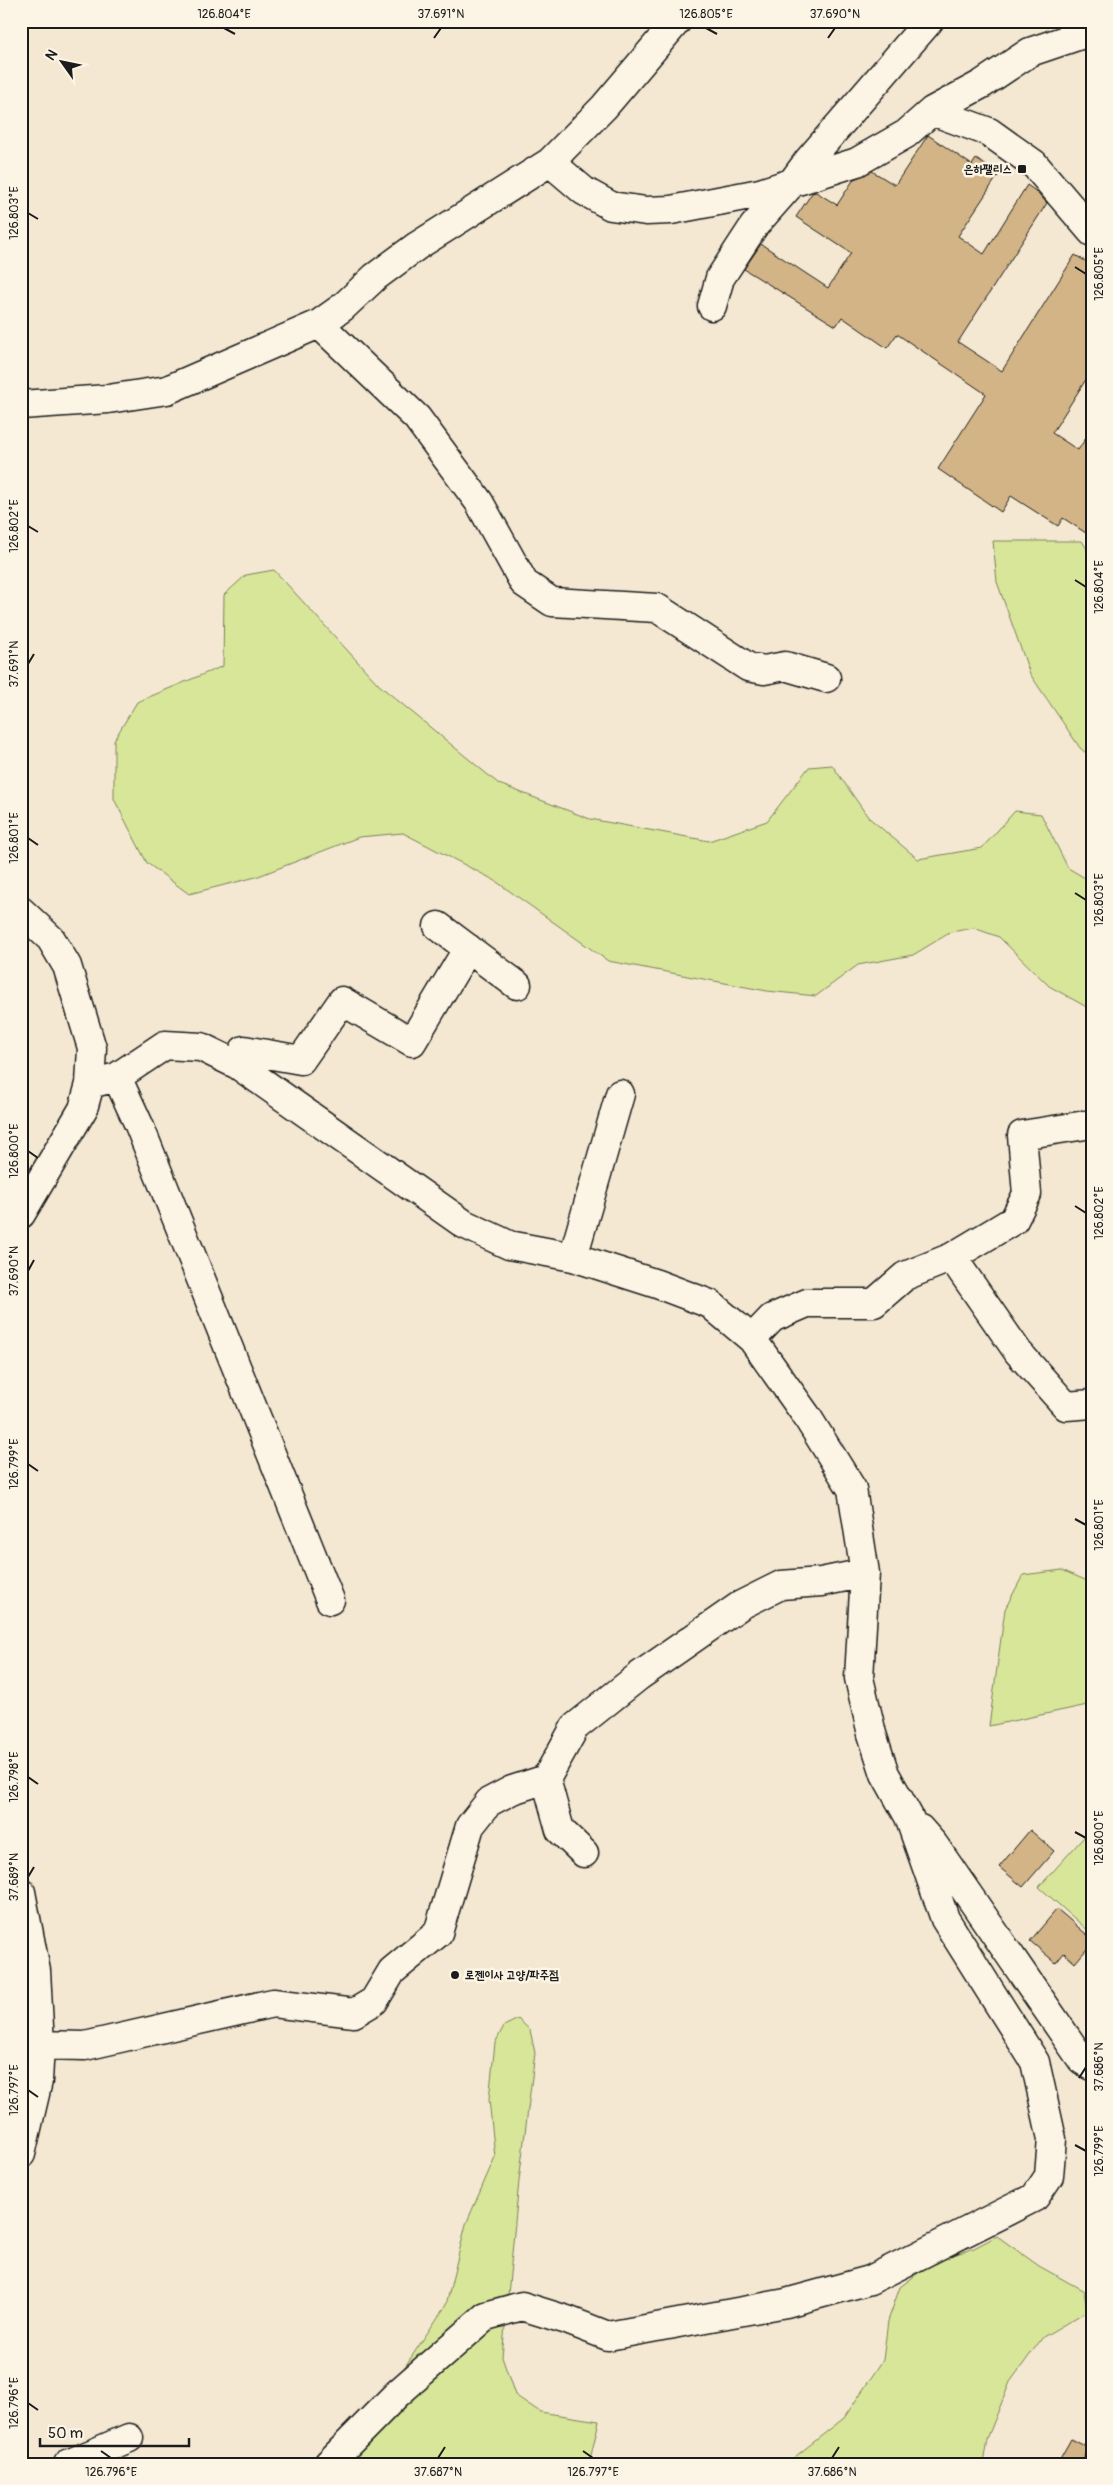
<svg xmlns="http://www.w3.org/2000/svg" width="1113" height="2485" viewBox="0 0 1113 2485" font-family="Pangolin,'Poor Story',sans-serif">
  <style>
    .green { fill: #d7e699; stroke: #7a815a }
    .building { fill: #d2b486; stroke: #1c1c1c }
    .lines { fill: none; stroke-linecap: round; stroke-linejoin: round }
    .minor-casing { stroke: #1c1c1c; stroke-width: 31 }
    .minor { stroke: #fcf5e5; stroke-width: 28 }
    .ticks { fill: none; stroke: #1c1c1c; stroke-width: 2 }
    .poi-dot { fill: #1c1c1c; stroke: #fcf5e5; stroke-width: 2 }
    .labels { text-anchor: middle; stroke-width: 5; stroke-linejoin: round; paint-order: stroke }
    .poi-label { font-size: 12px; font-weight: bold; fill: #1c1c1c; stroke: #fcf5e5; text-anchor: end }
    .neatline { fill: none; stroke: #1c1c1c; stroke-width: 2 }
    .ticks-label { font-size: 12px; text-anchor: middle; fill: #1c1c1c }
  </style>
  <rect width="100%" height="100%" fill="#f4e8d2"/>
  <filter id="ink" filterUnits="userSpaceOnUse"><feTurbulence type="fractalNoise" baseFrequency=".02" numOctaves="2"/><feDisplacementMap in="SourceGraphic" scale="10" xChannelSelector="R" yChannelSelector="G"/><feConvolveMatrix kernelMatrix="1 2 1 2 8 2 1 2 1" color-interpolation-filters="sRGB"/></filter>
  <g filter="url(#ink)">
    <path class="green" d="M993 541H1082L1092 557V758L1080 748 1030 674 997 582Z
      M274 570 379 685 499 784 590 819 709 841 767 821 809 767 832 765 868 817 918 859 982 848 1015 811 1041 814 1068 868 1092 882V1010L1049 986 999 937 974 928 951 932 913 955 858 965 816 996 767 991 608 961 494 880 403 833 359 837 256 877 189 894 147 863 114 799V740L137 702 223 666 224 595 246 575Z
      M1062 1570 1092 1583V1704L989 1726 1005 1609 1023 1575Z
      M1092 1828V1934L1039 1887Z
      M518 2019 530 2030 535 2053 519 2181 502 2357 515 2395 540 2412 599 2421 589 2464H348L384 2398 446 2305 466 2224 495 2157 489 2099 495 2043 504 2026Z
      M997 2236 1039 2266 1084 2291 1087 2311 1043 2337 1010 2382 987 2439 983 2464H786L844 2418 883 2360 888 2321 900 2287 933 2262 974 2248Z"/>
    <path class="building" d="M928 135 972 165 976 159 999 174 958 236 984 254 1027 185 1037 192 1047 203 958 342 1002 371 1075 255 1092 265V370L1052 433 1078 450 1092 429V537L1063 518 1058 526 1011 496 1001 512 938 469 986 394 897 334 887 348 842 317 836 326 744 269 761 244 828 288 851 253 796 217 812 193 816 192 837 205 854 179 872 171 895 185Z
      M1030 1830 1054 1851 1023 1887 999 1867Z
      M1057 1909 1092 1939V1943L1075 1963 1064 1953 1056 1963 1030 1941Z
      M1071 2439 1089 2448 1081 2464H1057Z"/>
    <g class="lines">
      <defs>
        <path id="minor" d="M932 111 989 132 1034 164 1092 232
          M548 164 604 107 677 21
          M712 306 720 278 754 226 791 184 808 161 929 21
          M319 324 417 418 479 502 524 583 552 602 657 608 748 667 764 670 785 666 826 678
          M21 405 108 399 167 390 319 324 343 307 375 277 417 246 550 162 584 191 611 206 646 211 671 210 760 193 857 162 906 134 932 111 982 84 1030 52 1092 31
          M21 911 51 939 67 966 92 1048 90 1084 83 1109 21 1214
          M438 926 517 985
          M238 1065 244 1050 301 1060 342 1001 412 1042 468 948
          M117 1077 139 1125 330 1600
          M90 1084 117 1077 165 1045 201 1047 238 1065 464 1224 509 1245 573 1257 657 1284 710 1304 752 1339 806 1415 852 1489 865 1573 859 1678 872 1734 885 1774 909 1817 945 1919 1035 2062 1052 2139 1049 2176 1035 2197 870 2280 786 2303 608 2336 567 2320 522 2306 486 2316 397 2394 328 2464
          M573 1257 620 1094
          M952 1257 1018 1352 1066 1406 1092 1404
          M752 1339 772 1318 807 1303H874L905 1276 952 1257 1014 1220 1027 1194 1022 1135 1092 1124
          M546 1779 560 1830 584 1853
          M920 1829 934 1845 1082 2060 1092 2066
          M21 1892 36 1971 40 2045 38 2081 21 2154
          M40 2045 85 2046 273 2003 354 2013 374 2001 392 1971 438 1933 470 1826 489 1802 512 1790 546 1779 575 1727 639 1676 741 1605 781 1585 821 1582 865 1573
          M68 2464 129 2438"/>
      </defs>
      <use href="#minor" class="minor-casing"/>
      <use href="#minor" class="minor"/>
    </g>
  </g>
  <path class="ticks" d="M224 28 235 34M706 28 717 34M434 38 441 28M828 38 835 28M28 213 38 219M1075 267 1086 274M28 526 38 532M1075 580 1086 587M28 664 34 654M28 838 38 845M1075 893 1086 900M28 1151 38 1158M1075 1206 1086 1213M28 1271 34 1260M28 1464 38 1471M1075 1519 1086 1525M28 1777 38 1784M1075 1832 1086 1838M28 1877 34 1867M1079 2078 1086 2067M28 2090 38 2097M1075 2145 1086 2151M28 2403 38 2410M101 2451 111 2458M583 2451 593 2458M438 2458 445 2447M832 2458 839 2447"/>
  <g class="poi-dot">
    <rect x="1017" y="164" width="10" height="10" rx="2.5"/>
    <circle cx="455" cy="1975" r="5"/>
  </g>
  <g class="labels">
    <g class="poi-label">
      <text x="1012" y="173">은하팰리스</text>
      <text x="465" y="1979" text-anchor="start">로젠이사 고양/파주점</text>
    </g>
  </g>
  <rect width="1113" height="2485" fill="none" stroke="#fcf5e5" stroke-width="55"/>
  <g transform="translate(62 62) rotate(303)" stroke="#fcf5e5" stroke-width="4" paint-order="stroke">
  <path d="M0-4L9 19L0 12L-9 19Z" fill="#1c1c1c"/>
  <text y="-8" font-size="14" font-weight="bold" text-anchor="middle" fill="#1c1c1c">N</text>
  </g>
  <path d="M40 2438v8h149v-8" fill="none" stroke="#1c1c1c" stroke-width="2.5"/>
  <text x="48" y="2438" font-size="15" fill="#1c1c1c" stroke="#fcf5e5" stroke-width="4" paint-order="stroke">50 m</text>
  <rect x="28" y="28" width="1058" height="2430" class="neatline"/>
  <g class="ticks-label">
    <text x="224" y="18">126.804°E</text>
    <text x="441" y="18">37.691°N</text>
    <text x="706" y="18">126.805°E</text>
    <text x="835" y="18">37.690°N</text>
    <text transform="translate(14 213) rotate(-90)" y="4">126.803°E</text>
    <text transform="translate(1099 274) rotate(-90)" y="4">126.805°E</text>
    <text transform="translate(14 526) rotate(-90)" y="4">126.802°E</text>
    <text transform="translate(1099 587) rotate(-90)" y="4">126.804°E</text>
    <text transform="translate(14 664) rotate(-90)" y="4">37.691°N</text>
    <text transform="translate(14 838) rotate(-90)" y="4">126.801°E</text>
    <text transform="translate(1099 900) rotate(-90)" y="4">126.803°E</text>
    <text transform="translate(14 1151) rotate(-90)" y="4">126.800°E</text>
    <text transform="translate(1099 1213) rotate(-90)" y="4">126.802°E</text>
    <text transform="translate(14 1271) rotate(-90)" y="4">37.690°N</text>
    <text transform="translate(14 1464) rotate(-90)" y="4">126.799°E</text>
    <text transform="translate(1099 1525) rotate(-90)" y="4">126.801°E</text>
    <text transform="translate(14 1777) rotate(-90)" y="4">126.798°E</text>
    <text transform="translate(1099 1838) rotate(-90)" y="4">126.800°E</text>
    <text transform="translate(14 1877) rotate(-90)" y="4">37.689°N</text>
    <text transform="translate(1099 2067) rotate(-90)" y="4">37.686°N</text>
    <text transform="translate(14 2090) rotate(-90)" y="4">126.797°E</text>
    <text transform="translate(1099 2151) rotate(-90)" y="4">126.799°E</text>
    <text transform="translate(14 2403) rotate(-90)" y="4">126.796°E</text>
    <text x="111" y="2476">126.796°E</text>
    <text x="438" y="2476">37.687°N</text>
    <text x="593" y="2476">126.797°E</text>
    <text x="832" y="2476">37.686°N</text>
  </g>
</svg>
